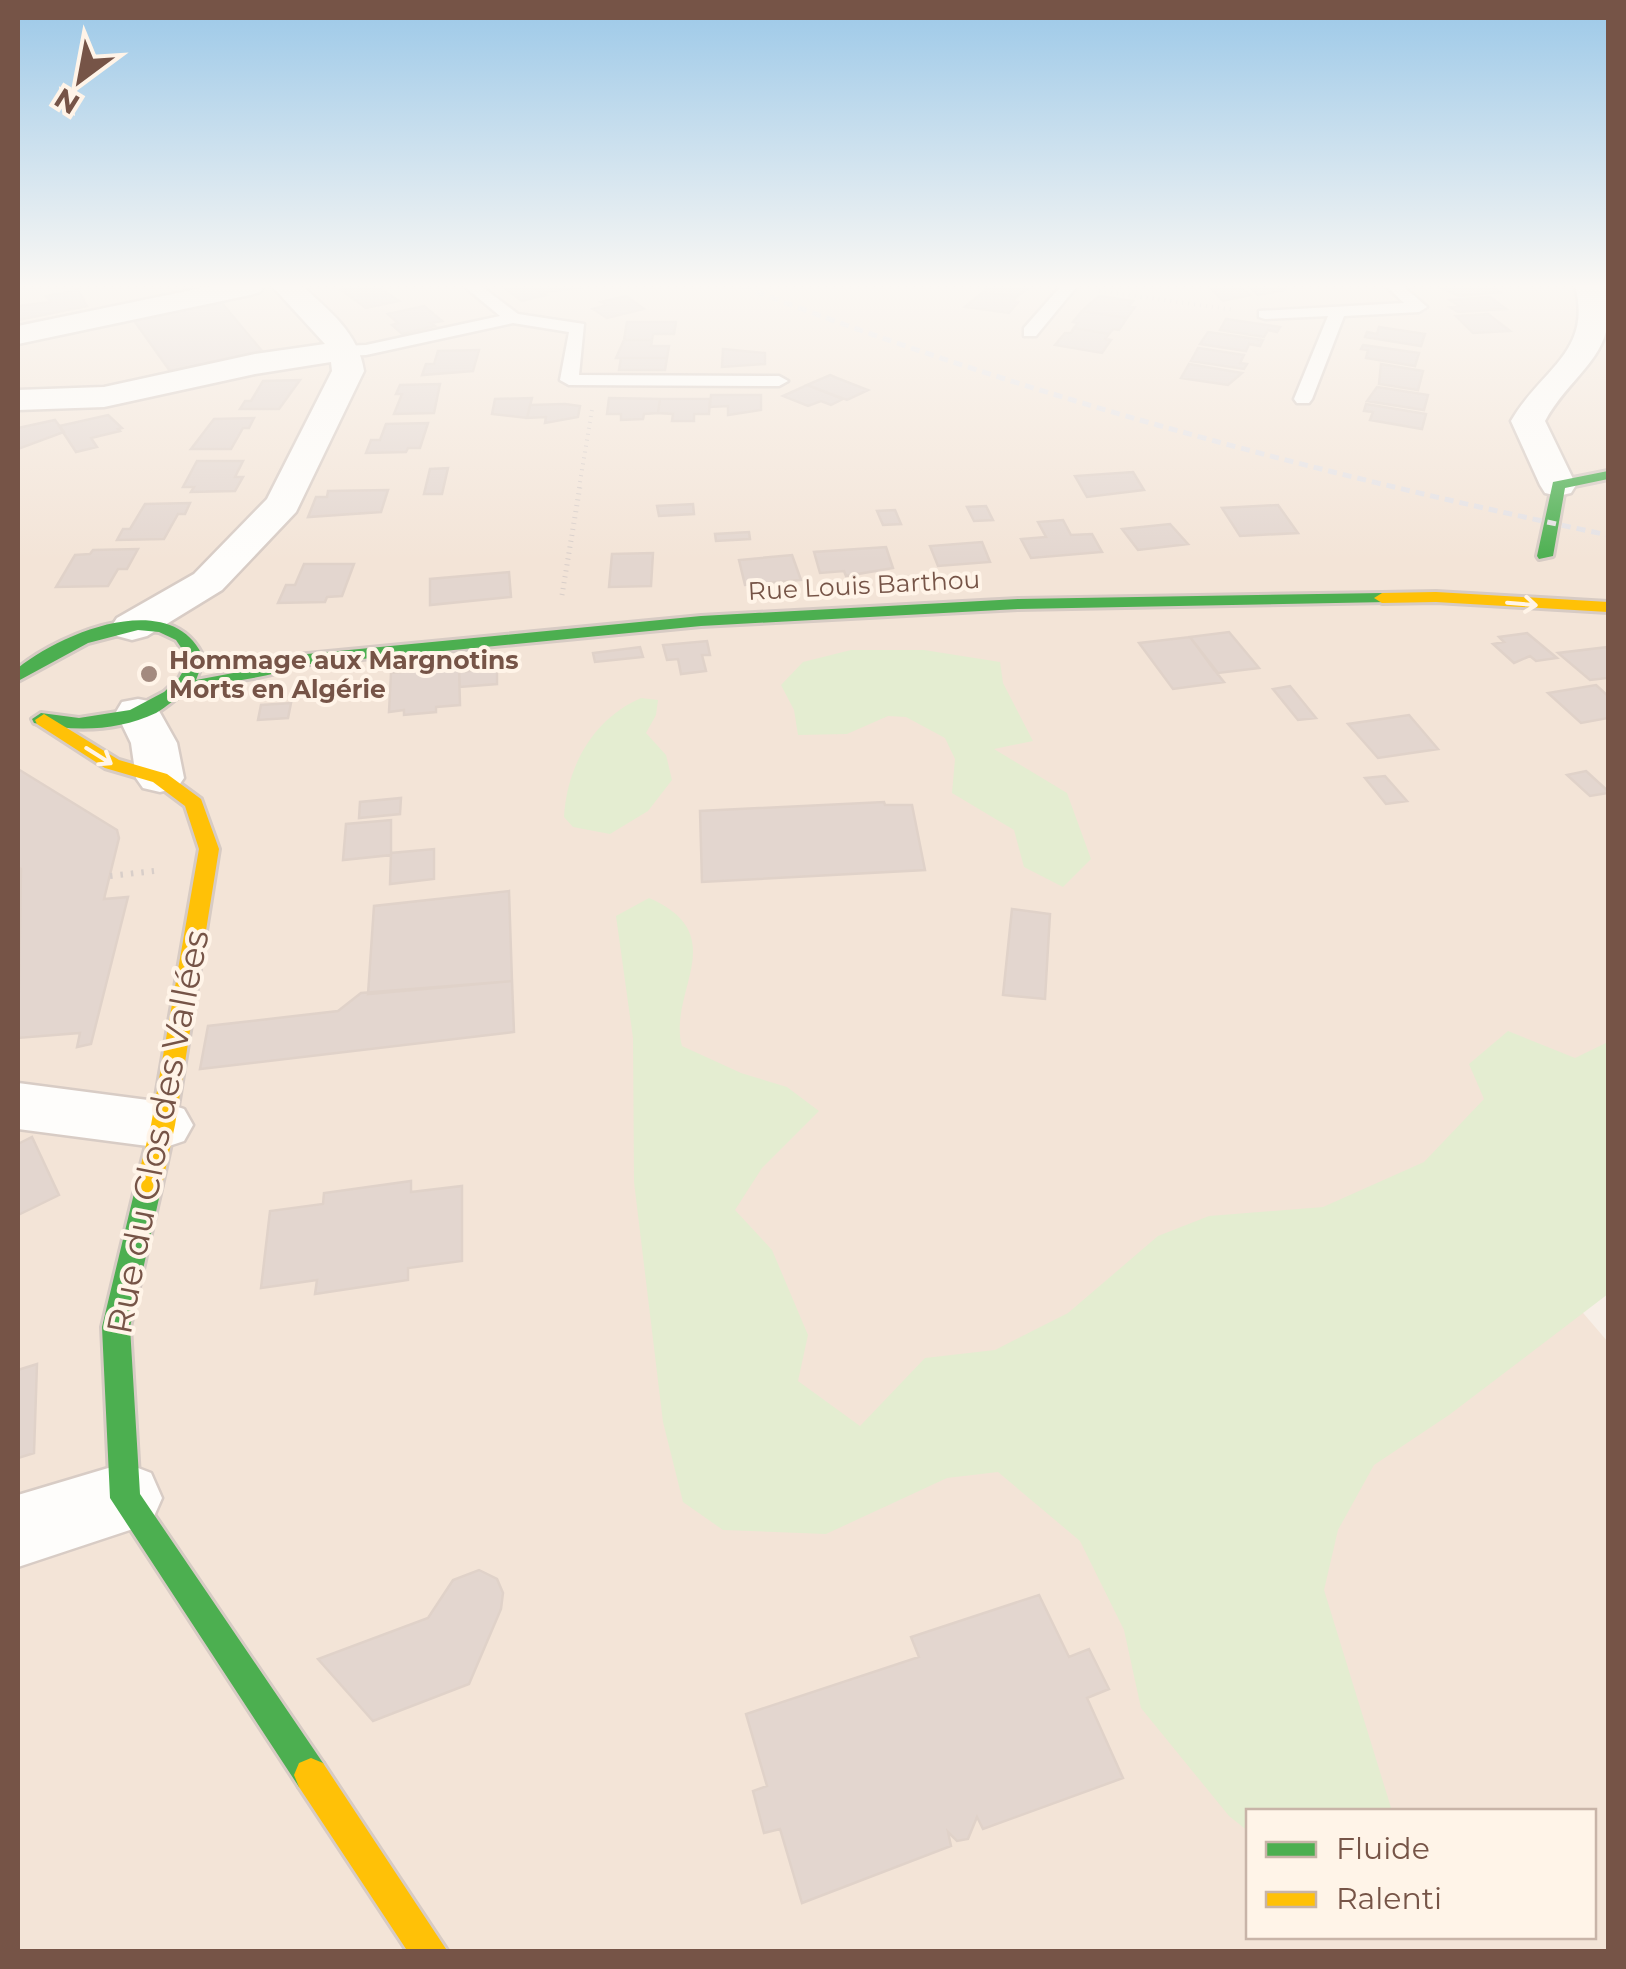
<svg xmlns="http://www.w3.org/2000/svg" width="1626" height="1969" viewBox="0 0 1626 1969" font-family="Montserrat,sans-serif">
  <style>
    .residential { fill: #f3e4d7; fill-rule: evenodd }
    .green { fill: #e4edd1 }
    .building { fill: #e3d6cf; stroke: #e0d2c9; stroke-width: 2.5 }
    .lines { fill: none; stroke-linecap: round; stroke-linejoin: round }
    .lane-casing { stroke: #d8ccc5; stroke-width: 5 }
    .street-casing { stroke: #d8ccc5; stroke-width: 5 }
    .fast-casing { stroke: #d7cbc4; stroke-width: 6 }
    .slow-casing { stroke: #d7cbc4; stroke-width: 6 }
    .path-far2 { stroke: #d8cec9; stroke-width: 4; stroke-dasharray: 1 5; stroke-linecap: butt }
    .path-far1 { stroke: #d8cec9; stroke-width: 5; stroke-dasharray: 1 5; stroke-linecap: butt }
    .path { stroke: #d8cec9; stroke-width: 6; stroke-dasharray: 2.5 8; stroke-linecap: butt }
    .lane { fill: #fefdfb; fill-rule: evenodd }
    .street { fill: #fefdfb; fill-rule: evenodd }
    .fast { fill: #4caf50; fill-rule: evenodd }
    .slow { fill: #ffc107; fill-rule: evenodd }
    .rail { stroke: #e4e1e4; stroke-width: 5; stroke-dasharray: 9 6; stroke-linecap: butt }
    .oneway { stroke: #fff4e8 }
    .poi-dot { fill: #a38a7f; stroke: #fff4e8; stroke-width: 4 }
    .labels { text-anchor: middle; stroke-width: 8; stroke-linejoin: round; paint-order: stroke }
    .far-street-label { font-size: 25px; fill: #765447; stroke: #fff4e8 }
    .far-poi-label { font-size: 25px; font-weight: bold; fill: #765447; stroke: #fff4e8; text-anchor: start }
    .near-street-label { font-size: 35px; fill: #765447; stroke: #fff4e8 }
  </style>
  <rect width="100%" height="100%" fill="#f7efe7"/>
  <path class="residential" d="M18 286H1608V1249L1560 1286 1608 1342V1951H18ZM1248 1812H1594V1936H1248Z"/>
  <path class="green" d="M851 650H924L1000 662 1003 683 1033 741 994 749 1067 793 1091 859 1063 887 1024 867 1014 830 952 793 955 759 945 738 906 717 888 716 847 734 798 735 794 710 781 685 803 662Z
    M641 698 658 700 656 715 646 733 666 755 672 780 648 811 610 834 573 827 564 817C567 766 593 719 641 698Z
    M649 898C734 935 667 992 682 1046L741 1073 787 1087 819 1111 762 1168 735 1210 772 1250 808 1335 798 1381 860 1426 925 1358 995 1350 1068 1313 1158 1236 1209 1216 1323 1207 1424 1162 1484 1099 1469 1064 1508 1031 1575 1058 1608 1042V1294L1449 1415 1374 1465 1338 1530 1324 1590 1392 1811 1248 1812V1831L1229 1816 1141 1708 1124 1630 1080 1541 998 1472 947 1478 826 1534 723 1530 683 1502 663 1422 634 1182 633 1038 616 916Z"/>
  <path class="building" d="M364 286H376L399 301 366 308 341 290Z
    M532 286 546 295 522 301 503 287Z
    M532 286H579L581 287 542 293Z
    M982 286H1031L1016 297 983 292 987 287Z
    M1208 286H1240L1250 295 1223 301Z
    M1248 286H1280L1285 290 1258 295Z
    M1438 286H1490L1500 292 1459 296Z
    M78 290 87 306 18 320V306L51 302 46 296Z
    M983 292 1016 297 1013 301 1018 302 1009 313 965 307Z
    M626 296 644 309 607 318 593 309 607 305 601 302Z
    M1099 296 1133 301 1129 306 1135 307 1127 318 1082 311Z
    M1490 297 1506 309 1458 312 1450 307 1459 306 1450 300Z
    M221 302 262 351 170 371 133 319Z
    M424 306 442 321 431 323 435 326 402 334 392 325 398 323 388 314Z
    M1082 311 1127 318 1119 330 1113 329 1109 334 1074 328 1078 323 1073 322Z
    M1488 314 1510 331 1473 333 1456 316Z
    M1226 319 1280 327 1277 332 1268 330 1264 337 1220 330Z
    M627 322H676L674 334H653L652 340H624Z
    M1379 327 1425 334 1421 346 1365 337 1367 332 1377 334Z
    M1074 328 1109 334 1105 339 1111 340 1102 353 1055 345 1065 333H1071Z
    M1208 332 1263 340 1260 346 1249 344 1246 351 1200 344Z
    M624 340H652L651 346H669L667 358H616Z
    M1363 345 1419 353 1415 366 1366 358 1368 350 1361 349Z
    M1198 348 1244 355 1240 363 1247 364 1244 369 1191 361Z
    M723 349 765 353V364L722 367Z
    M479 350 473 371 422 375 426 364H434L438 351Z
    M621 358H667L665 370H619Z
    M1189 364 1242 373 1228 385 1181 378Z
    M1381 364 1423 371 1418 390 1379 384Z
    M830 375 837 378 868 390 847 400 807 385Z
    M300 380 279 409H240L245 401H251L263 381Z
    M440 384 434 413 394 414 402 394H396L400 385Z
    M807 385 843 399 831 405 821 401 808 406 783 396Z
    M1377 387 1428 395 1424 410 1367 401Z
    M711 395H761V410L728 415V406L710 407Z
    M532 398 527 418 492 414 495 399Z
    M609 398 660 399 658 413 644 414 643 419 621 420V414H607Z
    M660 399H710L709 414H694V421H672L673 414 658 413Z
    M565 404 580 406 578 417 545 423 546 417 527 418 530 405Z
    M1366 404 1426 414 1422 429 1370 420 1373 412 1364 411Z
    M108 415 122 428 118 429 120 431 91 438 97 447 76 452 59 426Z
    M254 418 249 428H243L231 449H191L214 419Z
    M55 420 64 432 18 449V428Z
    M428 423 420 448H408L406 452 366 453 371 440H380L386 424Z
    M197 461H243L235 477H243L235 491 191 492 194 487H183Z
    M448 468 442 494H424L430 469Z
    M1133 472 1144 490 1087 497 1075 476Z
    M388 490 381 512 308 517 316 497H327L328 491Z
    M190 503 185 514H178L164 539 117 540 123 529H130L145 504Z
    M693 504 694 514 659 516 657 506Z
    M1278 505 1298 533 1240 536 1222 508Z
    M986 506 993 520 974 521 967 507Z
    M895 510 901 524 883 525 877 511Z
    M1063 520 1071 535 1092 534 1102 552 1031 558 1021 539 1046 537 1038 522Z
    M1170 524 1188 544 1138 550 1122 529Z
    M749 532 750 539 716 541 715 534Z
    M982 542 990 562 938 566 930 546Z
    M886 547 893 568 846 576 844 571 820 573 814 552Z
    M138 549 127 569H118L108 586 56 587 75 555 90 554 93 550Z
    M653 553 651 586 609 587 612 554Z
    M792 555 801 580 745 585 739 560Z
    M304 564H354L342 596 327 597 325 602 278 603 286 585H295Z
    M509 572 511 597 430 605V579Z
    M1229 632 1259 668 1218 673 1190 637Z
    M1527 633 1557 658 1536 661 1530 656 1514 663 1493 644 1504 642 1499 637Z
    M1190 637 1212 667 1224 682 1173 689 1139 643Z
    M707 641 710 655H702L706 671 681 674 678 659 667 660 663 645Z
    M640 647 643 657 595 662 593 653Z
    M1608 647V678L1590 680 1558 653Z
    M459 667 460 705 436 707V712L404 715V710L389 712 391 673Z
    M497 668V684L460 687 459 672Z
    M1596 685 1608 696V718L1581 723 1548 693Z
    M1290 686 1316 718 1298 720 1273 689Z
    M291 703 288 718 258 720 261 705Z
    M1409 715 1438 749 1378 758 1348 724Z
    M18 769 117 830 119 838 104 899 128 897 91 1044 77 1047 80 1033 18 1038 21 869 18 867Z
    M1586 771 1608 791V793L1590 796 1567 775Z
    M1385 776 1407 801 1386 804 1365 778Z
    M401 798 400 814 359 818 360 802Z
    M884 802 885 805H912L925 870 702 882 700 811Z
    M391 820V855L343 860 346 824Z
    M434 849V879L390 884 391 853Z
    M509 891 512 981 368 994 374 906Z
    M1012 909 1050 914 1045 999 1003 995Z
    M512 981 514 1032 200 1069 208 1026 338 1011 361 993Z
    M32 1137 59 1195 18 1215V1144Z
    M411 1181V1192L462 1186V1261L408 1268V1280L315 1294 317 1280 261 1288 270 1211 323 1204 324 1193Z
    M37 1364 34 1453 18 1458V1370Z
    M479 1570 497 1579 503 1593 501 1609 469 1684 373 1721 318 1659 428 1618 453 1580Z
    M1039 1595 1069 1657 1089 1649 1109 1689 1087 1698 1123 1778 983 1829 977 1817 968 1839 957 1841 948 1832 951 1846 802 1903 780 1829 764 1833 753 1791 767 1786 746 1714 919 1657 911 1637Z"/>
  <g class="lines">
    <defs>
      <path id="lane" d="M464 286H481L518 314 584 324 579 375 779 376 788 381 779 386 569 385 560 380 569 332 513 323 366 355 344 356 335 351 344 346 366 345 500 316Z
        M1061 286H1077L1036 336H1024V328Z
        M1386 286H1403L1427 307 1419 312 1344 316 1312 399 1309 403H1297L1294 399 1328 316 1265 319 1259 317V311L1404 303Z"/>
      <path id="street" d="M211 286H264L260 292 250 295 18 344V326Z
        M272 286H302C329 310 359 334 364 371L296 512 222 590 147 636 132 640 117 636 111 627 117 618 194 574 267 499 332 371 331 362 255 374 104 407 18 410V390L104 387 255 354 325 344Z
        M1575 286H1603C1625 351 1572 371 1545 421L1576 485 1571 493 1558 496 1545 493 1540 485 1511 421C1541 369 1593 352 1575 286Z
        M138 699 154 702 177 743 184 778 177 788 160 792 143 788 136 778 131 743 116 712 122 702Z
        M18 1083 163 1102 184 1109 193 1125 184 1141 163 1148 18 1129Z
        M125 1463 151 1473 162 1498 151 1523 18 1567V1495Z"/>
      <path id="fast" d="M1608 471V479L1565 488 1553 556 1539 559 1537 556 1553 482Z
        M1382 593 1390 598 1388 602 1018 609 701 626 300 665C264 680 225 680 188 692 177 696 167 707 156 713 118 731 75 732 34 723L32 719 41 713 79 718 130 710 164 692 179 678 186 666V655L176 640 159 632 138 630 88 643 18 681V668C62 632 174 586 204 659L196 680 266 667 297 655 701 616 1018 599Z
        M149 1175 158 1178 162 1185 130 1327 140 1494 323 1763 328 1775 323 1787 311 1792 299 1787 110 1498 102 1327 136 1185 140 1178Z"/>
      <path id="slow" d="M1436 592 1608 602V612L1436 602 1382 603 1374 598 1382 593Z
        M44 714 119 760 167 774 201 799 219 849 175 1125 162 1185 158 1192 149 1195 140 1192 136 1185 151 1125 199 849 185 806 153 782 105 768 37 724 35 720Z
        M311 1758 323 1763 448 1952H408L299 1787 294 1775 299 1763Z"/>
    </defs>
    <use href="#lane" class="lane-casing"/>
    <use href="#street" class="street-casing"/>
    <use href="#fast" class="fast-casing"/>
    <use href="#slow" class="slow-casing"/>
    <path class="path-far2" d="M1099 291 1235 310
      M579 488 592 410"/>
    <path class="path-far1" d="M562 595 580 486"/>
    <path class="path" d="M110 876 154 871"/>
    <use href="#lane" class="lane"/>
    <use href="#street" class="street"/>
    <use href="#fast" class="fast"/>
    <use href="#slow" class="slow"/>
    <path class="rail" d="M742 286C1024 396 1312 473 1608 535"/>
  </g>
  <defs><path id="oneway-shaft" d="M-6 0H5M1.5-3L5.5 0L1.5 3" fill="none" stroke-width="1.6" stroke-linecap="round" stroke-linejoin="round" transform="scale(2.5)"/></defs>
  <g class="oneway">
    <use href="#oneway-shaft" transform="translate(1522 604) rotate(5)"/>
    <use href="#oneway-shaft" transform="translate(99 756) rotate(32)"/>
  </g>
  <linearGradient id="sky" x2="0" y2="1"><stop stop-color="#9bc8e8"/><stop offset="0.51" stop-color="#fbf8f4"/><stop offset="1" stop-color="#fbf8f4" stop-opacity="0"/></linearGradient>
  <rect width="1626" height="561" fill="url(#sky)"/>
  <circle class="poi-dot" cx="149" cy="674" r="10"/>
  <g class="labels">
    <g class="far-street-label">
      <text transform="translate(864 585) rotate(-3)" y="9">Rue Louis Barthou</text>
    </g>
    <g class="far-poi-label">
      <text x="169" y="669">Hommage aux Margnotins<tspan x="169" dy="29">Morts en Algérie</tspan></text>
    </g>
    <g class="near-street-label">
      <text transform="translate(158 1132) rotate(-79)" y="12">Rue du Clos des Vallées</text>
    </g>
  </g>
  <rect width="1626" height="1969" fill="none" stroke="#765447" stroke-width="40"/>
  <rect x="1246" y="1809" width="350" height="130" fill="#fff4e8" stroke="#c8b4a8" stroke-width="2.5"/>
  <rect x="1266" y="1842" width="50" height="15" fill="#4caf50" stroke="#c8b4a8" stroke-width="2.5"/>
  <text x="1336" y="1859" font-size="30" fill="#765447">Fluide</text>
  <rect x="1266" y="1892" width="50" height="15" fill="#ffc107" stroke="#c8b4a8" stroke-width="2.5"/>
  <text x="1336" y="1909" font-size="30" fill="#765447">Ralenti</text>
  <g transform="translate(80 80) rotate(212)" stroke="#fff4e8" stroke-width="8" paint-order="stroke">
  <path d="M0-8L18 38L0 25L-18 38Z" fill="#765447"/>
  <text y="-15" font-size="28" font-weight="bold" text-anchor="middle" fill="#765447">N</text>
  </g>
</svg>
